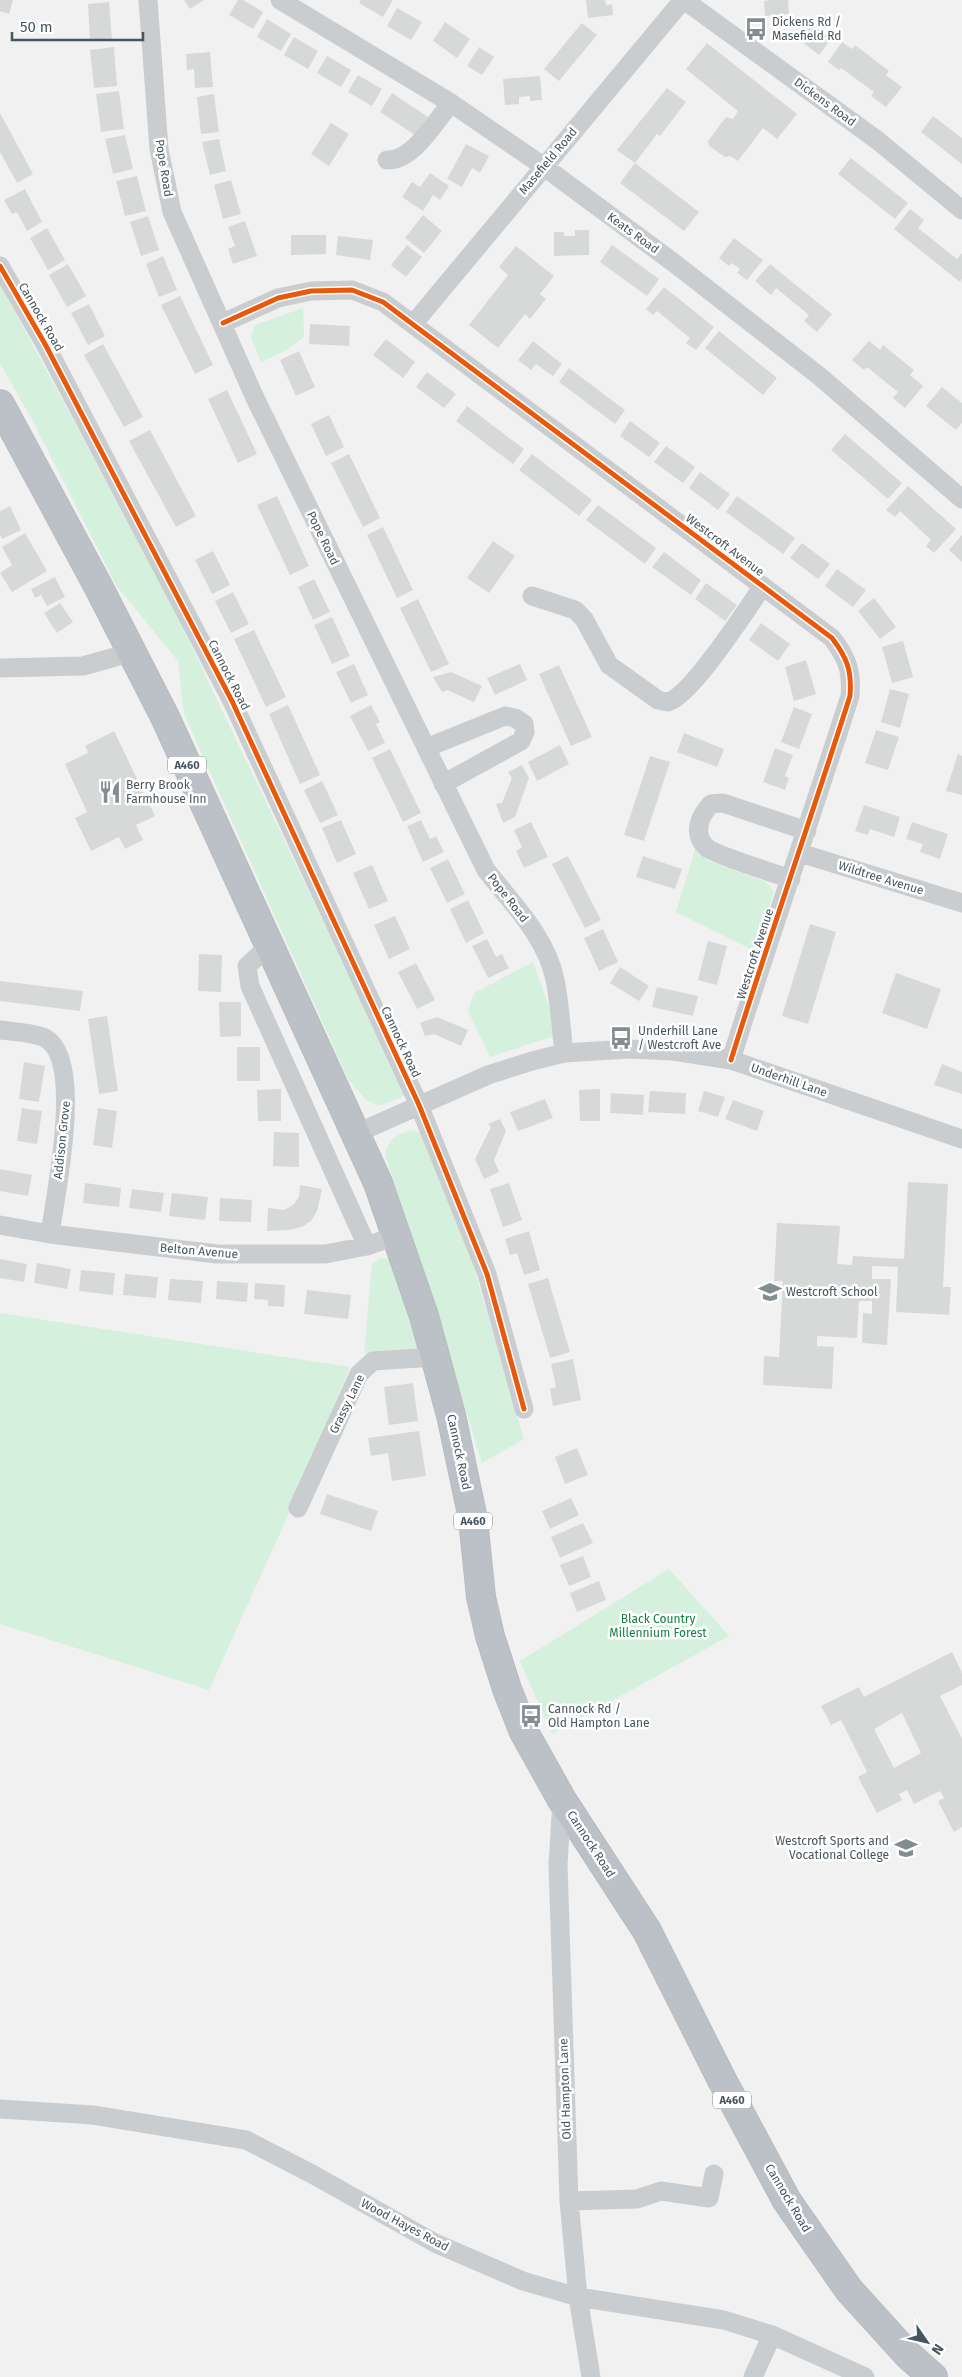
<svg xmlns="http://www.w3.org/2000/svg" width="962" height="2377" viewBox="0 0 962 2377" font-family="'Fira Sans',sans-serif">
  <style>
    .green { fill: #d5f0dd }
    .building { fill: #d7d9d9; fill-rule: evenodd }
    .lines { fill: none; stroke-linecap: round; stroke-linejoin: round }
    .highway-casing { stroke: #b6bcc0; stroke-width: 30 }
    .minor { stroke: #cacdcf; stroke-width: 19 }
    .highway { stroke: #bbc1c6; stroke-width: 28 }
    .cycleway-casing { stroke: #fff; stroke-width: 8 }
    .cycleway { stroke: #e8590c; stroke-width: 5 }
    .labels { text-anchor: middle; stroke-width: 5; stroke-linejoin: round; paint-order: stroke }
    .shield { fill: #fff; stroke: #7e888e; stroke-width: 1 }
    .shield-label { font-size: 11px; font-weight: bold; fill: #47555e }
    .poi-label { font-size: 12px; fill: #47555e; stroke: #fff; text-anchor: start }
    .street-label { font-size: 12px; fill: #47555e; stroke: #fff }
    .park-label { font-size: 12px; fill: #168141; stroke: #fff }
  </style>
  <rect width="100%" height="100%" fill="#f1f1f1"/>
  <path class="green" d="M0 284 165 591 402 1086 405 1096 378 1106 366 1100 348 1079 184 714 178 661 116 585 37 429 0 363Z
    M303 308 304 337 285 351 261 362 251 337 255 325Z
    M696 846 706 860 766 882 774 892 755 951 676 912Z
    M533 962 555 1023 554 1036 490 1057 468 1011 474 993Z
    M411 1130 423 1134 467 1244 524 1439 482 1463 419 1258 385 1155C388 1139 396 1135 411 1130Z
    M381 1258 394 1260 421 1349 364 1353 372 1264Z
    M0 1313 350 1367 289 1513 209 1690 0 1624Z
    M669 1569 729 1636 552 1734 520 1661Z"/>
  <path class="building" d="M0 0H13L9 14 0 11Z
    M184 0H204L190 9Z
    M238 0H243L263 12 253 29 229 15Z
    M361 0H393L383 17 359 3Z
    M586 0H605L606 5 612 4 613 15 588 18Z
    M769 0H788L789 14 765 16 764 1Z
    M109 2 112 40 90 41 88 4Z
    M397 8 422 22 411 40 387 26Z
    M267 19 291 34 281 51 257 37Z
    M808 21 831 39 819 55 796 37Z
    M445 22 470 39 457 58 433 41Z
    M582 23 597 35 559 81 544 69Z
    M294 37 318 51 308 69 284 55Z
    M842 42 852 49 855 45 889 71 886 75 902 87 886 107 871 96 874 92 841 68 839 70 828 62Z
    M707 43 797 114 777 139 763 128 738 161 730 156 725 157 709 146 708 141 726 117 733 119 738 111 686 69Z
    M114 47 117 86 94 88 90 50Z
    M479 47 494 57 482 75 467 66Z
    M210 52 213 87 195 88 194 69 187 70 186 54Z
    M327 56 351 70 341 87 317 73Z
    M358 75 382 89 372 106 348 92Z
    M540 76 542 100 530 101V96L519 97V104L505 105 503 79Z
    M667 88 686 102 660 136 657 134 635 163 617 150Z
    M119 91 124 129 101 132 96 94Z
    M392 93 428 117 415 135 380 112Z
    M214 94 219 132 201 134 197 97Z
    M0 113 33 174 17 183 0 152Z
    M933 116 962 138V164L921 132Z
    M331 123 349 134 329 166 311 154Z
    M125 135 133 169 113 174 105 139Z
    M219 139 226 171 210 175 202 142Z
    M466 144 489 156 480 173 472 168 462 187 447 179Z
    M851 158 908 203 895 219 838 174Z
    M635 163 699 212 684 231 620 183Z
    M430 173 449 186 440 200 433 195 423 211 402 197 412 182 420 187Z
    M137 176 146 211 125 216 116 181Z
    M231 180 241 214 223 219 214 185Z
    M25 189 42 222 27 231 17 212 12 214 4 200Z
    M910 209 924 220 918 228 957 259 962 253V279L960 282 894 229Z
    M423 215 442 231 424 253 405 238Z
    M148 216 159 250 141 256 130 222Z
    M245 221 257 256 233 264 228 249 235 246 228 227Z
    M47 228 65 260 48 270 30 238Z
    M575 230H589V255L554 256V232H564V236H575Z
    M291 235H326V254L291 255Z
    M338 236 373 240 370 260 336 255Z
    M734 238 763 260 747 280 737 273 740 269 732 263 729 266 719 258Z
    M407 245 422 257 406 277 391 265Z
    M612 245 659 279 647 296 600 262Z
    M516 246 554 276 540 294 546 299 530 319 525 314 498 348 469 325 508 275 499 267Z
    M163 256 177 290 159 297 146 264Z
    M68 264 86 296 67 307 49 275Z
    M770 264 832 314 817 332 804 321 809 315 776 288 771 295 755 281Z
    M664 287 714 327 696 350 686 343 690 338 657 311 653 315 646 309Z
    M180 296 213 365 195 374 161 305Z
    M89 304 105 336 88 345 71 313Z
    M310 324 350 326 349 346 309 344Z
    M719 331 777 378 763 395 705 348Z
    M386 339 415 362 403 378 373 355Z
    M533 341 562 364 553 376 536 364 531 370 518 360Z
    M869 341 880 350 883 345 914 370 910 375 923 386 905 408 893 398 898 392 867 367 864 370 852 360Z
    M103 344 143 417 124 427 84 355Z
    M299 351 315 387 296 396 280 360Z
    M569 368 625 410 615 424 559 382Z
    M427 372 456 394 444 408 416 387Z
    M942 387 962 403V423L956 430 926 406Z
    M227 390 257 454 238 463 208 399Z
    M467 406 524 449 513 464 456 421Z
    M329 415 344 447 326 456 311 424Z
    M630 421 660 443 649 457 620 436Z
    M150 430 196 516 176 527 129 441Z
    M845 434 902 483 888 499 831 450Z
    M666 446 695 467 683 483 654 462Z
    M349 454 380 518 363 527 331 463Z
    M532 454 592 500 579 516 519 470Z
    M700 472 730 494 718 510 689 488Z
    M908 486 956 529 934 553 926 546 931 540 900 511 895 517 886 510Z
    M277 496 309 566 290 575 257 505Z
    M737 496 795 538 783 554 726 512Z
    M598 505 656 548 645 564 586 520Z
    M10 506 21 530 2 539 0 534V511Z
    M383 527 413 590 397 598 367 535Z
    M25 533 47 571 12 592 0 573 12 565 2 547Z
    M962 535V562L949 550Z
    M493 541 515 556 489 593 467 578Z
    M802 543 830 564 818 579 790 558Z
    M213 551 230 585 212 594 195 560Z
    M664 552 701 580 691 595 652 567Z
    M837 569 866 590 853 607 825 586Z
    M55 577 65 597 47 606 41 595 35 598 31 589Z
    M314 579 330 612 313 620 298 587Z
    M706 583 737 605 725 621 695 599Z
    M233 592 249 624 231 633 215 601Z
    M874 598 896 627 880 639 858 611Z
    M418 599 449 664 431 672 400 608Z
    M60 603 73 622 57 633 44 613Z
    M332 617 350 656 332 664 314 625Z
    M761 623 790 644 778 661 749 640Z
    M254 630 286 697 266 707 234 639Z
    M903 641 913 677 892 683 882 647Z
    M806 660 816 694 794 701 785 667Z
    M354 664 368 695 351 703 336 672Z
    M520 664 527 680 495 695 487 678Z
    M559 665 592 737 571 746 539 674Z
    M451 672 482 686 474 702 447 690 442 692 433 677Z
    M890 689 909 694 900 728 881 722Z
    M288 705 320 775 300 784 269 714Z
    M371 705 380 722 376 724 385 743 368 751 350 716Z
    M794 707 812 714 799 749 781 742Z
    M876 730 899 737 888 770 865 763Z
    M114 731 155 816 136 825 143 840 125 849 119 837 91 851 75 818 87 812 65 764 88 753 85 746Z
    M684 733 724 749 717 767 677 752Z
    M560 745 569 764 537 781 528 762Z
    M775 748 793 755 785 776 789 778 785 790 763 782Z
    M390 749 421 813 403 822 372 758Z
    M958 754 962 756V795L946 791Z
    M650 756 670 762 644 841 624 835Z
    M522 765 529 778 515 817 503 823 496 804 502 803 512 778 508 772Z
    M322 781 338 815 320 823 304 790Z
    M864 805 900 817 894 837 870 829 868 835 855 831Z
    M341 820 356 854 337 863 322 828Z
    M421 820 430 839 436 836 444 852 423 862 407 826Z
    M531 822 548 857 524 868 516 851 522 847 514 830Z
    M912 822 948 834 940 859 920 852 923 844 906 839Z
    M568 856 601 920 585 928 552 864Z
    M643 856 682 869 675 889 636 877Z
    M448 859 465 894 447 903 430 868Z
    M372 865 388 901 369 909 353 873Z
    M468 900 484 933 466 943 450 909Z
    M395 916 410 949 389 959 374 925Z
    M810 924 836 932 808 1024 782 1016Z
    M603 929 618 962 599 971 584 938Z
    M487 939 496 957 502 954 509 968 488 978 472 946Z
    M708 941 727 946 717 985 698 980Z
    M199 954 222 955 221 992 198 991Z
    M416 963 435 1000 417 1009 398 972Z
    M620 967 649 986 639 1001 610 983Z
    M896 973 941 989 927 1029 882 1013Z
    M0 981 83 991 80 1011 0 1001Z
    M657 987 698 996 693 1016 652 1007Z
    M219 1002H241V1036L220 1037Z
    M107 1016 118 1091 99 1094 88 1019Z
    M437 1017 468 1030 461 1046 434 1034 425 1036 420 1023Z
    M237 1047H260V1081H237Z
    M24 1062 45 1066 39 1102 19 1099Z
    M942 1064 962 1072V1094L934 1085Z
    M281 1089V1121H258L257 1090Z
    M600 1089V1121H580L579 1090Z
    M650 1091 686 1093 685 1114 648 1112Z
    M704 1091 725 1097 718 1117 698 1111Z
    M611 1093 644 1095 643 1115 610 1113Z
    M545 1099 553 1118 518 1131 510 1112Z
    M733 1100 764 1111 757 1131 725 1119Z
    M22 1108 42 1111 37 1144 17 1141Z
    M98 1108 117 1111 112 1148 93 1145Z
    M500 1119 506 1131 494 1160 499 1172 484 1179 475 1159 491 1127 488 1124Z
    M274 1132 299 1133V1167L273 1166Z
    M0 1169 32 1175 28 1196 0 1191Z
    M908 1182 948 1184 943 1287H951L949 1315 896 1312 898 1267 872 1266V1279H891L887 1345 862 1343 863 1313 872 1314V1301H859L857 1338 817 1336V1346L834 1347 832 1389 763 1385 764 1356 779 1357 783 1281H774L777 1223 840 1226 837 1264 852 1265 853 1256 904 1259Z
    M85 1183 121 1188 119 1207 83 1203Z
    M509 1183 522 1220 503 1227 490 1189Z
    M300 1185 322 1189 317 1211 311 1221 302 1227 289 1230 267 1231 268 1208 284 1210 294 1204 299 1197Z
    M132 1189 164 1193 161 1212 129 1208Z
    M172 1193 208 1197 205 1220 169 1216Z
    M220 1198 252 1200 251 1222 219 1221Z
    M529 1231 540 1270 524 1275 517 1253 510 1255 505 1239Z
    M0 1259 27 1264 24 1282 0 1278Z
    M37 1263 71 1269 67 1289 34 1283Z
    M81 1270 115 1273 113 1295 79 1291Z
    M125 1274 158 1277 156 1298 123 1295Z
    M548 1278 570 1352 550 1358 528 1284Z
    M170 1279 203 1281 201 1303 168 1300Z
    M217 1281 248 1283 247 1302 216 1299Z
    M255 1283 285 1285 284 1307 268 1306V1300L254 1299Z
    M307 1290 351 1295 348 1319 304 1314Z
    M573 1359 581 1400 553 1406 550 1389 556 1387 551 1364Z
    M413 1383 418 1421 389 1425 384 1387Z
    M419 1431 426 1476 392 1481 388 1453 371 1456 368 1438Z
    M577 1448 588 1475 565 1484 555 1457Z
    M327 1494 378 1511 371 1531 320 1514Z
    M571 1498 579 1515 550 1529 542 1511Z
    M583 1523 593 1543 560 1558 551 1537Z
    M583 1556 591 1577 569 1586 560 1565Z
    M599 1581 606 1600 577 1612 570 1593Z
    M952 1652 962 1673V1685L940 1696 962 1739V1827L954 1832 938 1801 944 1798 940 1791 914 1804 907 1790 899 1794 902 1800 877 1813 858 1777 867 1772 841 1720 831 1725 821 1706 859 1687 864 1697ZM902 1713 921 1753 894 1768 874 1729Z"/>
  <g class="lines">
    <defs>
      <path id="highway" d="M0 404 98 586 165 717 378 1183 424 1316 451 1415 473 1519 481 1597 490 1636 507 1689 524 1732 562 1800 647 1931 722 2080 787 2201 849 2290 908 2355 933 2377"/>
    </defs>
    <use href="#highway" class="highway-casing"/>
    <path class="minor" d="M148 0 159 149 172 212 255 398 486 870C512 903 547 938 555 980 560 1004 561 1029 564 1053
      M280 0 451 103 543 166 674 263 818 375 962 499
      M684 0 877 140 962 210
      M387 160C413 161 435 122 451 103
      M0 266 45 344 232 701 419 1105 487 1274 524 1409
      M223 323 278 298 311 291 352 290 383 302 832 638C847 658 852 670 850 696 811 818 769 938 731 1060
      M414 323 683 0
      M532 596 575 610 584 619 609 665 658 700 668 702C692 695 747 609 763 586
      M0 668 83 666 133 652
      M426 748 505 716 515 718 524 724 525 732 521 741 443 784
      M800 853 962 903
      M791 879C776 874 716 855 707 848 692 834 699 817 711 804L723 803 807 831
      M269 946 247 966 250 986 367 1246
      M0 1030C14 1032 33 1032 45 1038 85 1059 55 1196 50 1234
      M355 1134 488 1075 532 1061 564 1053 629 1049 673 1051 731 1060 962 1139
      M0 1225 50 1234 217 1254H325L367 1246 398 1235
      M298 1508 359 1374 373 1361 435 1357
      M562 1800 558 1864 569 2201 578 2297 591 2377
      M0 2109 93 2115 246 2140 312 2174 435 2243 523 2281 578 2297 724 2320 772 2335 865 2377
      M569 2201 637 2199 661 2191 709 2198 714 2174
      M753 2377 772 2335"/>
    <use href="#highway" class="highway"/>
    <defs>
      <path id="cycleway" d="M0 266 45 344 232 701 419 1105 487 1274 524 1409
        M223 323 278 298 311 291 352 290 383 302 832 638C847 658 852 670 850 696 811 818 769 938 731 1060"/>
    </defs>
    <use href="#cycleway" class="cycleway-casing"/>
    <use href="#cycleway" class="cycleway"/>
  </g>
  <defs>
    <symbol id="bus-bare" viewBox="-9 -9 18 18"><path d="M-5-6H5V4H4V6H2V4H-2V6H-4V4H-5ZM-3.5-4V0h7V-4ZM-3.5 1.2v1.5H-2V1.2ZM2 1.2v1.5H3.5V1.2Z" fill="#828c91" stroke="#fff" stroke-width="2.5" paint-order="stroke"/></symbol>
    <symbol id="restaurant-bare" viewBox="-9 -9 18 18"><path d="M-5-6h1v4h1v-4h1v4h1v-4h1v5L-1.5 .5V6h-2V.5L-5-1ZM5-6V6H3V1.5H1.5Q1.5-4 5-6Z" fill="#828c91" stroke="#fff" stroke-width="2.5" paint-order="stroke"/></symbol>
    <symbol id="school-bare" viewBox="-9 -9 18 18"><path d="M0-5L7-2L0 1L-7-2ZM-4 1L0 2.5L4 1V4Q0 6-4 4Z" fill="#828c91" stroke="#fff" stroke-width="2.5" paint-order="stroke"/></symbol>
  </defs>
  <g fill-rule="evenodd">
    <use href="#bus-bare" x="740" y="13" width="32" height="32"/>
    <use href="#restaurant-bare" x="94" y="776" width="32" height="32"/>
    <use href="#bus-bare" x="605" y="1022" width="32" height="32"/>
    <use href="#school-bare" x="754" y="1276" width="32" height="32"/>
    <use href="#bus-bare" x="515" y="1700" width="32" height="32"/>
    <use href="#school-bare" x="890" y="1832" width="32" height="32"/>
  </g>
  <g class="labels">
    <g class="shield">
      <rect x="168" y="756.5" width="38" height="17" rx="4"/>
      <rect x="454" y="1512.5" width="38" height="17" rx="4"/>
      <rect x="713" y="2091.5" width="38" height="17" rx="4"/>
    </g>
    <g class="shield-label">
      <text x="187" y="769">A460</text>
      <text x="473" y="1525">A460</text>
      <text x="732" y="2104">A460</text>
    </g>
    <g class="poi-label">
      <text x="772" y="26">Dickens Rd /<tspan x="772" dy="14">Masefield Rd</tspan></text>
      <text x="126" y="789">Berry Brook<tspan x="126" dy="14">Farmhouse Inn</tspan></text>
      <text x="638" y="1035">Underhill Lane<tspan x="638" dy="14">/ Westcroft Ave</tspan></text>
      <text x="786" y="1296">Westcroft School</text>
      <text x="548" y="1713">Cannock Rd /<tspan x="548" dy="14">Old Hampton Lane</tspan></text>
      <text x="889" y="1845" text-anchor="end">Westcroft Sports and<tspan x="889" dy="14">Vocational College</tspan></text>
    </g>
    <g class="street-label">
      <text transform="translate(825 102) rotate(36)" y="4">Dickens Road</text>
      <text transform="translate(548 161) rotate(-50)" y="4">Masefield Road</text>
      <text transform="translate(164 168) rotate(81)" y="4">Pope Road</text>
      <text transform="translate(633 233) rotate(36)" y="4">Keats Road</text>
      <text transform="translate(41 317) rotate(60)" y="4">Cannock Road</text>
      <text transform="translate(323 538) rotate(64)" y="4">Pope Road</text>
      <text transform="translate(725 545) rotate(37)" y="4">Westcroft Avenue</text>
      <text transform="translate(229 675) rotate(63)" y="4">Cannock Road</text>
      <text transform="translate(881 878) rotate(17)" y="4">Wildtree Avenue</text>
      <text transform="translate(508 898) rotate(52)" y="4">Pope Road</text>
      <text transform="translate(755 954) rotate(-72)" y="4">Westcroft Avenue</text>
      <text transform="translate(401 1042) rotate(65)" y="4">Cannock Road</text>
      <text transform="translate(789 1080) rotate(19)" y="4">Underhill Lane</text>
      <text transform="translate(62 1140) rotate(-84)" y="4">Addison Grove</text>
      <text transform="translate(199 1251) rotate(5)" y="4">Belton Avenue</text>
      <text transform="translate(347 1404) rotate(-64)" y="4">Grassy Lane</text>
      <text transform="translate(459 1452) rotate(78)" y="4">Cannock Road</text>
      <text transform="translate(591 1844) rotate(57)" y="4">Cannock Road</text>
      <text transform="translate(565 2089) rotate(-92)" y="4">Old Hampton Lane</text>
      <text transform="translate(788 2198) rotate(59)" y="4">Cannock Road</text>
      <text transform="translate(405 2225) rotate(28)" y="4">Wood Hayes Road</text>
    </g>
    <g class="park-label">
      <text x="658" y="1623">Black Country<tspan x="658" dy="14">Millennium Forest</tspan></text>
    </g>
  </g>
  <g transform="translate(927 2342) rotate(124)" stroke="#ffffff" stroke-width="4" paint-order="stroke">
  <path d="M0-4L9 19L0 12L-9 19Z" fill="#47555e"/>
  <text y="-8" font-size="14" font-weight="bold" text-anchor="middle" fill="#47555e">N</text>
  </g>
  <path d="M12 32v8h131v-8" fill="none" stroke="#47555e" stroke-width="2.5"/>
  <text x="20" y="32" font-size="15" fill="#47555e" stroke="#ffffff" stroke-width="4" paint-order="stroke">50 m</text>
</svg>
